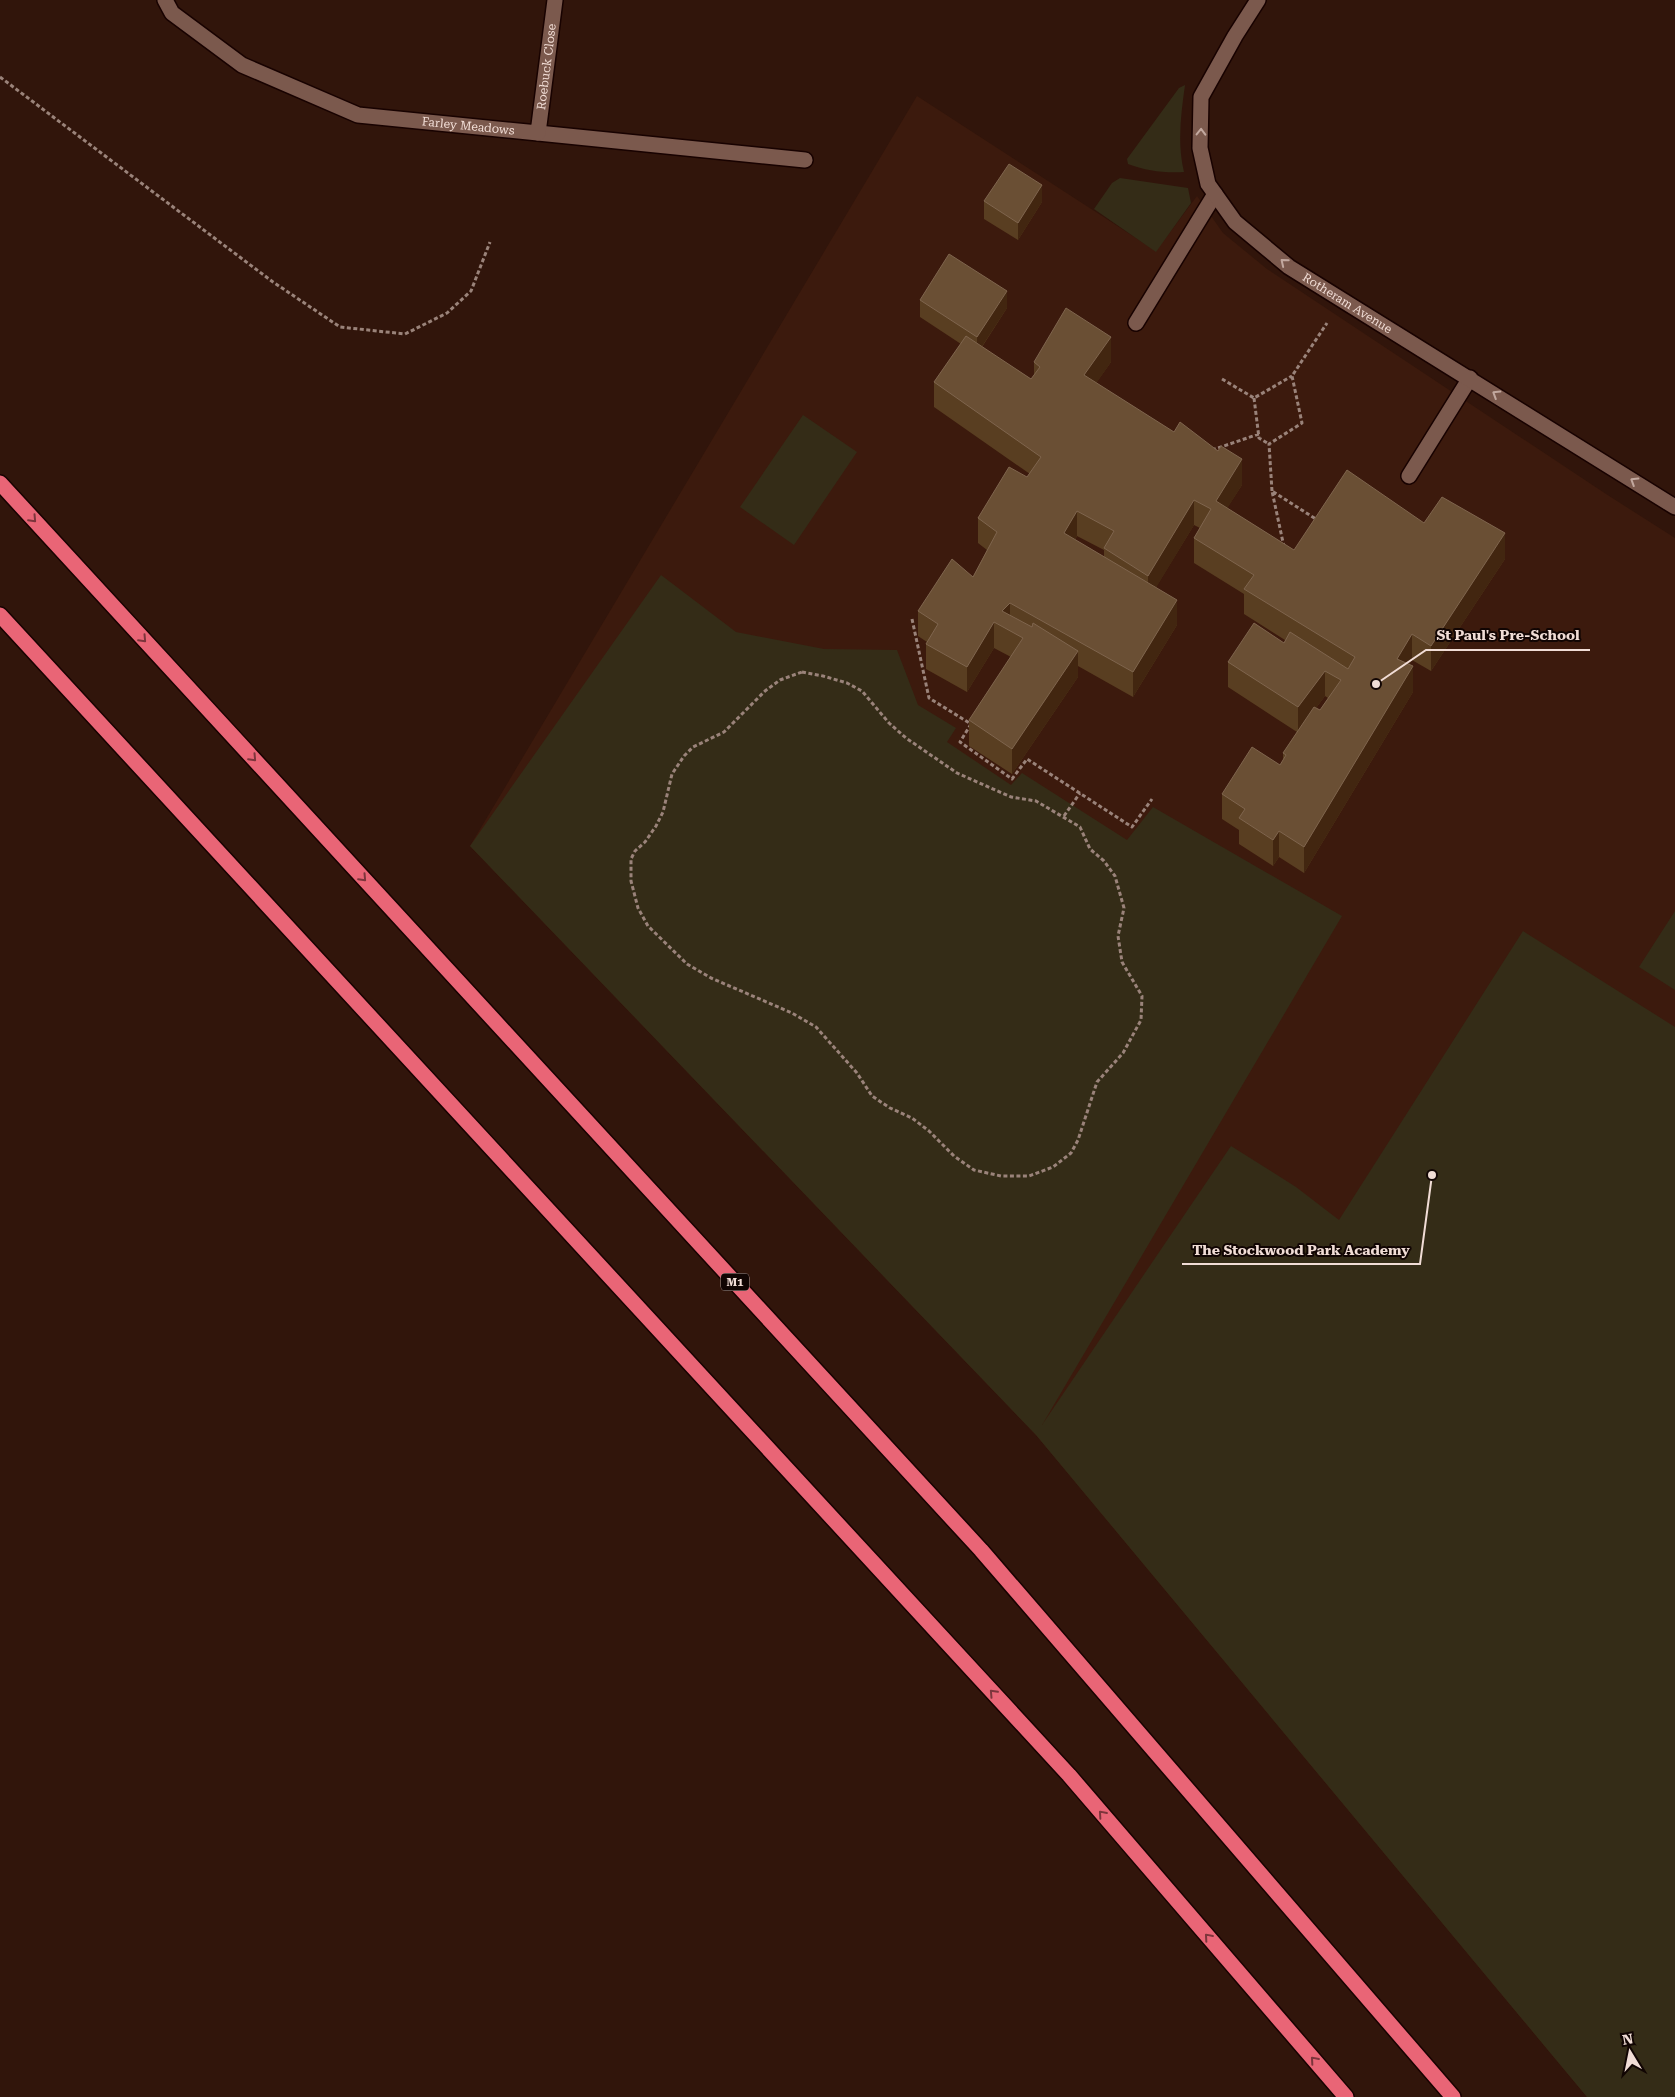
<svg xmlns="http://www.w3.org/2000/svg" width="1675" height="2097" viewBox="0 0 1675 2097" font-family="'Roboto Serif',serif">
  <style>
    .built { fill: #3c1a0d }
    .green { fill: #342c17 }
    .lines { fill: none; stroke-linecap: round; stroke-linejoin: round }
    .lane-casing { stroke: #180200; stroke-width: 18 }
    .street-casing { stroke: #180200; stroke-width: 18 }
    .highway-casing { stroke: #180200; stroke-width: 18 }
    .path { stroke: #9a837a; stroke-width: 3; stroke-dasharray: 4 2.5; stroke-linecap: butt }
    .lane { stroke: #7b594d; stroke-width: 15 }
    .street { stroke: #7b594d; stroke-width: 15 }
    .highway { stroke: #e96576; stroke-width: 15 }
    .wall { fill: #593e21; fill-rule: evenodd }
    .shaded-wall { fill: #422610 }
    .building { fill: #6a4f34; stroke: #7f654e }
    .oneway { stroke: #c2a89f }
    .oneway2 { stroke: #7d353c }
    .labels { text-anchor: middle; stroke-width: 4; stroke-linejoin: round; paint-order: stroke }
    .shield { fill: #110503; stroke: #ae9c97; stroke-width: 1 }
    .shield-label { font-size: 11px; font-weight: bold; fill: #f1ddd6 }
    .street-label { font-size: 12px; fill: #f1ddd6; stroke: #110503 }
    .leader { fill: none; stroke: #f1ddd6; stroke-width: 2 }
    .callout-dot { fill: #f1ddd6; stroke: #110503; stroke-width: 2 }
    .callout-label { font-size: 14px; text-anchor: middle; font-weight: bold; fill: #f1ddd6; stroke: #110503; stroke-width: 4; stroke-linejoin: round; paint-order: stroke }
  </style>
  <rect width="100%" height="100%" fill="#31150b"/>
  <path class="built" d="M917 96 1156 251 1197 196 1223 233 1267 269 1606 494 1675 538V2097H1587L1036 1435 470 846Z"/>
  <path class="green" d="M1185 85C1181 114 1177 143 1184 172 1163 173 1147 171 1128 164L1127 159 1179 88Z
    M1120 178 1188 188 1191 203 1156 252 1094 209 1112 183Z
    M803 415 857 452 794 545 740 507Z
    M661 575 736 632 824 649 897 650 918 705 956 728 947 742 1011 785 1022 773 1127 840 1153 807 1342 916 1042 1425 1231 1146 1296 1187 1339 1220 1523 931 1675 1027V2097H1587L1036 1435 470 846Z
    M1675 911V990L1639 967Z"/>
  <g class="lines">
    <defs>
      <path id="lane" d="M538 133 805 160
        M1136 323 1215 194
        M1409 476 1470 378"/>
      <g id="street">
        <path id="s1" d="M165 0 172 13 242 65 358 115 538 133 555 0"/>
        <path id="s2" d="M1258 0 1235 36 1201 97 1200 148 1208 184 1235 222 1289 267 1675 507"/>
      </g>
      <path id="highway" d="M0 483 981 1550 1453 2097
        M0 615 1069 1775 1346 2097"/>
    </defs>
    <use href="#lane" class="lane-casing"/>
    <use href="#street" class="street-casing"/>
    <use href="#highway" class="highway-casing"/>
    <path class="path" d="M0 77 273 282 340 327 405 334 447 313 471 291 490 242
      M1222 379 1254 398 1292 376
      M1254 398 1259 438 1269 444
      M1212 450 1259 434
      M1272 491 1269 444 1302 423 1292 376 1327 323
      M1284 547 1272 491 1319 521
      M912 619 929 698 971 724
      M802 672 823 676 847 683 862 691 889 723 906 738 957 773 1011 797 1036 801 1080 827 1090 849 1104 861 1115 876 1124 908 1118 936 1122 962 1142 996 1141 1020 1123 1053 1097 1082 1078 1140 1071 1153 1053 1167 1029 1176H1001L974 1170 954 1156 929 1131 912 1118 890 1108 872 1096 857 1073 816 1027 792 1013 711 978 687 964 648 926 638 908 631 881V859L635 851 645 842 656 826 663 812 672 774 684 756 693 747 724 732 765 691 780 680Z
      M971 724 960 742 1012 779 1027 759 1132 827 1152 799
      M1064 816 1080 793"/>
    <use href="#lane" class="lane"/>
    <use href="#street" class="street"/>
    <use href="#highway" class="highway"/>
  </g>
  <path class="wall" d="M984 201 1042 202 1018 240 984 219Z
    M920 300 1007 308 982 347 1031 379 1034 375V362H1111L1096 383 1242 485 1227 508 1294 550 1424 523 1505 559 1431 671 1412 660 1409 664 1413 692 1304 873 1279 857 1273 866 1239 844V830L1222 819V794L1280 765 1283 760V753L1297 732 1228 687V662L1284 643 1285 640 1244 614V594L1194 563V538L1200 528 1194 525 1156 587 1177 625 1133 697 1078 666V677L1012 774 969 746V720L1011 657 994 648 967 692 926 669V644L927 642 918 636V611L973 577 987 550 978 543V518L1027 477 1030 474 934 407V382L961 344 920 317ZM1077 536 1104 550V557L1075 540ZM1325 696 1328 698 1320 710 1316 708Z"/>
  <path class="shaded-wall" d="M1042 185V202L1018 240V223Z
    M1007 291V308L977 354V337Z
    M1111 337V362L1084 401V375Z
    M1242 459V485L1216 526V501Z
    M1194 500V525L1148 601V576Z
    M1077 511V536L1064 559V533Z
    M1505 533V559L1431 671V646Z
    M1177 600V625L1133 697V672Z
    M1010 603V629L1002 611Z
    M994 622V648L967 692V667Z
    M1412 634V660L1397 685V659Z
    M1078 651V677L1012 774V749Z
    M1413 666V692L1304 873V847Z
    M1325 671V696L1298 732V707Z
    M1279 831V857L1273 866V840Z"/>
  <path class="building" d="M1009 164 1042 185 1018 223 984 201Z
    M949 254 1007 291 977 337 920 300Z
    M1066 308 1111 337 1084 375 1174 432 1180 422 1218 451 1221 446 1242 459 1216 501 1294 550 1347 470 1424 523 1442 497 1505 533 1431 646 1412 634 1397 659 1413 666 1304 847 1279 831 1273 840 1239 818 1245 809 1222 794 1252 747 1280 765 1286 755 1283 753 1314 707 1320 710 1341 680 1325 671 1298 707 1228 662 1254 623 1284 643 1290 632 1348 669 1355 657 1244 589 1254 575 1194 538 1211 509 1194 500 1148 576 1104 548 1114 531 1077 511 1064 533 1177 600 1133 672 1010 603 1002 611 1032 627 1033 623 1078 651 1012 749 969 720 1023 638 994 622 967 667 926 644 938 624 918 611 952 559 973 577 997 532 978 518 1009 467 1027 477 1041 457 934 382 966 336 1031 379 1040 367 1034 362Z"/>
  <defs><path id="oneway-chevron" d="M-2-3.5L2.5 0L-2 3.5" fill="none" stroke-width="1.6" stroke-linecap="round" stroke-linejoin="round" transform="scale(1.25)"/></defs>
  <g class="oneway">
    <use href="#oneway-chevron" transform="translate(1201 132) rotate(-89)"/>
    <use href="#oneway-chevron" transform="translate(1284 262) rotate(-141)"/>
    <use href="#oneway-chevron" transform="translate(1496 394) rotate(-148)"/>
    <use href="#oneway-chevron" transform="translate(1634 481) rotate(-148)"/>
  </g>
  <g class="oneway2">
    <use href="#oneway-chevron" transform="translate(33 519) rotate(47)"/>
    <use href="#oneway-chevron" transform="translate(143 639) rotate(47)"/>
    <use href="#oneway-chevron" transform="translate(253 758) rotate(47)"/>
    <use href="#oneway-chevron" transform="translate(363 878) rotate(47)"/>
    <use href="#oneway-chevron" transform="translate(993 1693) rotate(-133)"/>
    <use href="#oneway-chevron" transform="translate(1102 1814) rotate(-131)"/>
    <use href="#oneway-chevron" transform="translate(1208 1937) rotate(-131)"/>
    <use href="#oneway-chevron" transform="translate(1314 2060) rotate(-131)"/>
  </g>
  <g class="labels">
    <rect class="shield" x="721" y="1273.5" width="28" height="17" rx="4"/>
    <g class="shield-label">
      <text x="735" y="1286">M1</text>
    </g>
    <g class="street-label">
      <text dy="4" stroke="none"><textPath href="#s1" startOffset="476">Roebuck Close</textPath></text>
      <text dy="4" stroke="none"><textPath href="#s1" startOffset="339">Farley Meadows</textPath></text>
      <text dy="4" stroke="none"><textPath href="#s2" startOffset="386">Rotheram Avenue</textPath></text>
    </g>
  </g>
  <path class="leader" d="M1376 684L1426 650H1590M1432 1175L1420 1264H1182"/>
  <g class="callout-dot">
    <circle cx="1376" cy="684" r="5"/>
    <circle cx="1432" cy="1175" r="5"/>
  </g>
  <g class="callout-label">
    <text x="1508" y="640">St Paul's Pre-School</text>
    <text x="1301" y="1255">The Stockwood Park Academy</text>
  </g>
  <g transform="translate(1630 2052) rotate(350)" stroke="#110503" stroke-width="4" paint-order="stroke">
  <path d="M0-4L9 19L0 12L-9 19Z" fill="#f1ddd6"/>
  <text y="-8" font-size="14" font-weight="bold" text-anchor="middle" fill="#f1ddd6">N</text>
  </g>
</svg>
